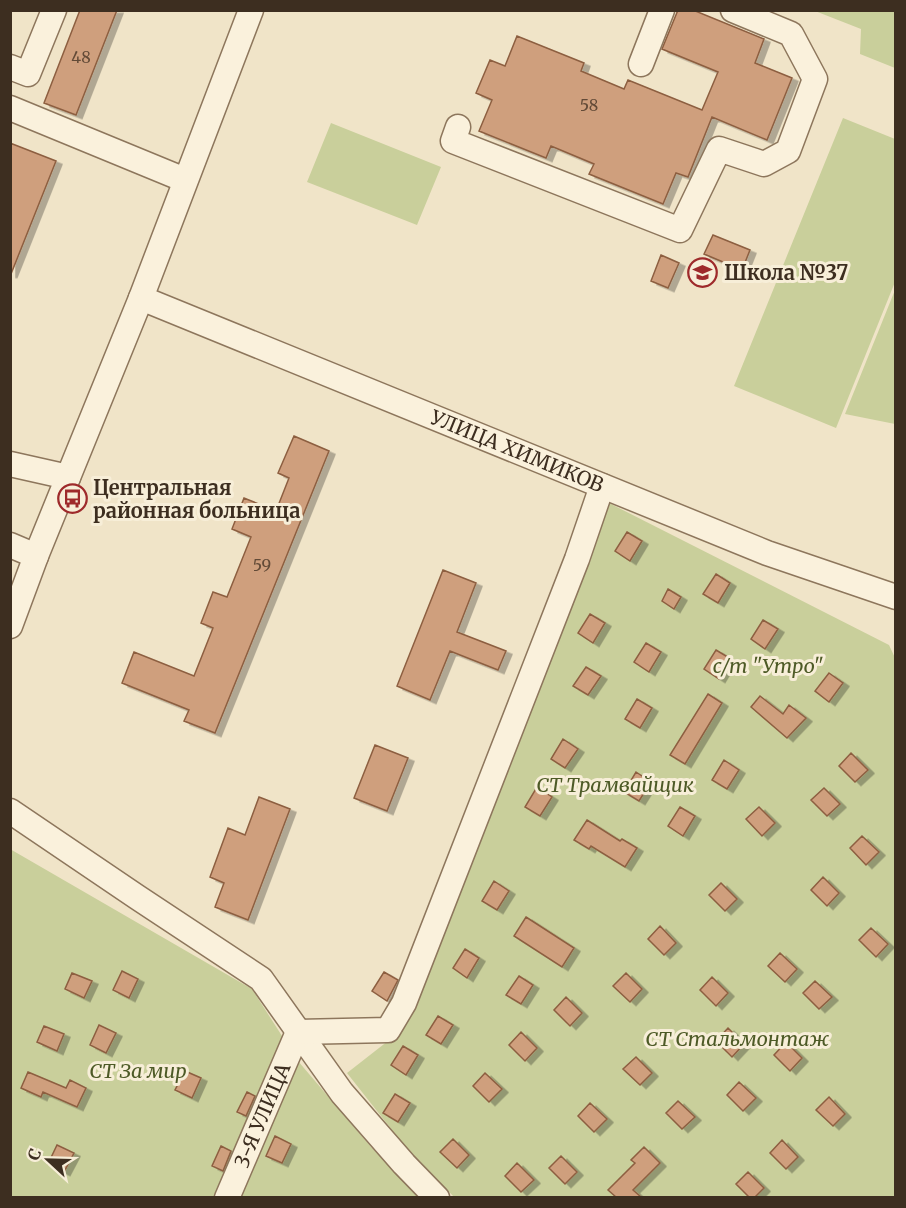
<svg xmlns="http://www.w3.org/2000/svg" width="906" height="1208" viewBox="0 0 906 1208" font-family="Merriweather,serif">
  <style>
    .green { fill: #c9cf9b }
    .building { fill: #cf9f7d; stroke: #8d5f41; stroke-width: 1.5; filter: url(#shadow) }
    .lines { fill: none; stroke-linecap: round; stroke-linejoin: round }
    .minor-casing { stroke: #8d765c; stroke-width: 27 }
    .minor { stroke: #faf1dc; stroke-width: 24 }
    .labels { text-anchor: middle; stroke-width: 6; stroke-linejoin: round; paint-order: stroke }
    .number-label { font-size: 16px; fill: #624a37 }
    .poi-label { font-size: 20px; font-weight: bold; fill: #3d2e20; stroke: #f7eed8; text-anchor: start }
    .street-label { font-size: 20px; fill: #3d2e20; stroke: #f7eed8 }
    .park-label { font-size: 20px; font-style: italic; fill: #4d5a26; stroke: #f7eed8 }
  </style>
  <defs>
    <filter id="shadow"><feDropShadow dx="6" dy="3.5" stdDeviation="0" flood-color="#0004"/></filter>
  </defs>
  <rect width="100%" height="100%" fill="#f0e4c8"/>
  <path class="green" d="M815 11H895V68L860 54 861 29Z
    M843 118 895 139V282L836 428 734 386Z
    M331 123 441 167 417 225 307 182Z
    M895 290V424L845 414Z
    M609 503 889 645 896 660 895 1197H454L403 1144 347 1073 402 1030 562 631Z
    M10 849 252 989 298 1061 372 1148 420 1197H11Z"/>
  <path class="building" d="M80 10H117L76 115 44 103Z
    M678 10H693L764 39 755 63 792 78 767 140 712 117 688 177 676 173 663 204 589 174 594 164 551 146 546 158 479 131 492 100 476 93 490 60 505 66 517 36 584 63 581 71 624 89 628 80 702 110 718 72 662 49Z
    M10 143 56 161 11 274H10Z
    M713 235 750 250 742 270 704 254Z
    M661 255 679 263 668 288 651 281Z
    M294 436 329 451 215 733 184 721 189 710 122 683 134 652 194 676 213 628 201 623 213 592 227 597 251 537 232 529 244 498 276 511 289 478 278 473Z
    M627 532 642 541 630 561 615 551Z
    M443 570 476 583 457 632 506 651 498 670 450 651 430 700 397 686Z
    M716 574 730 583 718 603 703 594Z
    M668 589 681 597 674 609 662 601Z
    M590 614 605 623 593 643 578 633Z
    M763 620 778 629 765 649 751 639Z
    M646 643 661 652 649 672 634 662Z
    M716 650 731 659 719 679 704 669Z
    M586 667 601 676 588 695 573 686Z
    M829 673 843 683 829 702 815 691Z
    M708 694 722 703 685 764 670 755Z
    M760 696 783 714 789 705 806 718 787 738 751 707Z
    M637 699 652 708 640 728 625 719Z
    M563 739 578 749 565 768 551 759Z
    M375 745 408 758 387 811 354 798Z
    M851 753 868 770 855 782 839 766Z
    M724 760 739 770 727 789 712 780Z
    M636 772 651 782 639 801 624 792Z
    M537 787 552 797 540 816 525 807Z
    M824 788 840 804 827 816 811 800Z
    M259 797 290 809 248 920 215 907 224 883 210 877 228 828 245 835Z
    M680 807 695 816 683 836 668 826Z
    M759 807 775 823 762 836 746 819Z
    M587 820 620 841 622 839 637 848 625 867 591 846 589 849 574 840Z
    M862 836 879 852 866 865 850 848Z
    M823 877 839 893 827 906 811 890Z
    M494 881 509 891 497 910 482 901Z
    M721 883 737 899 725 911 709 895Z
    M526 917 574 948 562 967 514 936Z
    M660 926 676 943 664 955 648 939Z
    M871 928 888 944 876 957 859 940Z
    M465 949 479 958 467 978 453 968Z
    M780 953 797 969 785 982 768 966Z
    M122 971 138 979 129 998 113 990Z
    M384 972 398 980 387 1001 372 991Z
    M72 973 92 981 84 998 65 989Z
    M626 973 642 989 630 1002 613 986Z
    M519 976 533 985 521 1004 506 995Z
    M712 977 728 993 716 1006 700 990Z
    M815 981 832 997 819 1009 803 993Z
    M566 997 582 1013 570 1026 554 1010Z
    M438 1016 453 1025 441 1044 426 1035Z
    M99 1025 116 1033 106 1053 90 1045Z
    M44 1026 64 1034 57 1051 37 1042Z
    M728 1028 744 1044 732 1057 716 1041Z
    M521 1032 537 1048 525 1061 509 1045Z
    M786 1042 802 1058 790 1071 774 1055Z
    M403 1046 418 1055 406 1075 391 1065Z
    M636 1057 652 1073 640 1085 623 1069Z
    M185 1071 201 1078 192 1098 175 1090Z
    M28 1072 66 1088 70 1080 86 1088 77 1107 43 1092 41 1097 21 1088Z
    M485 1073 502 1089 489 1102 473 1086Z
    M739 1082 756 1098 743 1111 727 1095Z
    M247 1092 255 1096 246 1116 237 1112Z
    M395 1094 410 1103 398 1122 383 1113Z
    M829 1097 845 1114 833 1126 816 1110Z
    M678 1101 695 1117 682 1129 666 1113Z
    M590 1103 607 1119 594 1132 578 1116Z
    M275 1136 291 1144 282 1163 266 1156Z
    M453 1139 469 1155 457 1168 440 1152Z
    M782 1140 798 1157 786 1169 770 1153Z
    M57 1145 74 1153 64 1172 48 1164Z
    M221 1146 231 1151 223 1171 212 1166Z
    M644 1147 660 1163 633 1190 641 1197H616L608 1190 635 1163 631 1160Z
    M561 1156 577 1172 565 1184 549 1168Z
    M517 1163 534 1180 521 1192 505 1176Z
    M748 1172 764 1188 755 1197H749L736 1184Z"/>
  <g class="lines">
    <defs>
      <g id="minor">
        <path d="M641 64 662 10"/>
        <path d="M10 67 28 74 54 10"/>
        <path d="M10 108 185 180"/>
        <path d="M458 127 453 141 680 230 719 149 764 164 788 151 815 79 791 34 733 10"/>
        <path id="s1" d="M141 298 767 553 896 597"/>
        <path d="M10 464 68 477"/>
        <path d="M10 545 36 556"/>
        <path d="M10 626 36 556 141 298 251 10"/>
        <path d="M10 811 137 897 261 979 342 1093 404 1164 437 1198"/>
        <path id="s2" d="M227 1198 298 1032 388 1030 404 1003 577 559 602 486"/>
      </g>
    </defs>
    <use href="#minor" class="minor-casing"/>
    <use href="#minor" class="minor"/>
  </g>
  <defs>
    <symbol id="school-ring" viewBox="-11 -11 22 22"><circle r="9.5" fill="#f7eed8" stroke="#9e2a2b" stroke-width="1.5"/><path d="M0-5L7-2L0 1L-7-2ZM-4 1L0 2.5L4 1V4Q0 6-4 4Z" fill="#9e2a2b"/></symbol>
    <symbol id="bus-ring" viewBox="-11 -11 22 22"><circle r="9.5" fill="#f7eed8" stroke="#9e2a2b" stroke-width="1.5"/><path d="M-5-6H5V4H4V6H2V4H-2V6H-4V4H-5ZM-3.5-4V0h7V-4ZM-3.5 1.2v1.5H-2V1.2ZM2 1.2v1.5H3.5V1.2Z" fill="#9e2a2b"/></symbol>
  </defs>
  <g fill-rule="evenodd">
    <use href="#school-ring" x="686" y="256" width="33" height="33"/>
    <use href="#bus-ring" x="56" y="482" width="33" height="33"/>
  </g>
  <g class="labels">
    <g class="number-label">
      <text x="81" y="63">48</text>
      <text x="589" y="111">58</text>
      <text x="262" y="571">59</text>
    </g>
    <g class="poi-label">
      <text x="724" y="280">Школа №37</text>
      <text x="93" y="495">Центральная<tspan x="93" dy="23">районная больница</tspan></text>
    </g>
    <g class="street-label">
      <text dy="7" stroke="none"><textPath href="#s1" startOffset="406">УЛИЦА ХИМИКОВ</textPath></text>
      <text dy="7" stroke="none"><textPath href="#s2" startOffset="90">3-Я УЛИЦА</textPath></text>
    </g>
    <g class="park-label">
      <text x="768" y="673">с/т "Утро"</text>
      <text x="615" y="792">СТ Трамвайщик</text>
      <text x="737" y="1046">СТ Стальмонтаж</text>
      <text x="138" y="1078">СТ За мир</text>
    </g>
  </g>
  <rect width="906" height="1208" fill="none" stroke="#3d2e20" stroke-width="24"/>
  <g transform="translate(48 1160) rotate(292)" stroke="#f7eed8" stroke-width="4.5" paint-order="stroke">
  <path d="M0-4.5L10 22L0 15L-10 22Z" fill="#3d2e20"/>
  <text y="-9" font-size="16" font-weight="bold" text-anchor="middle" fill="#3d2e20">С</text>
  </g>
</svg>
